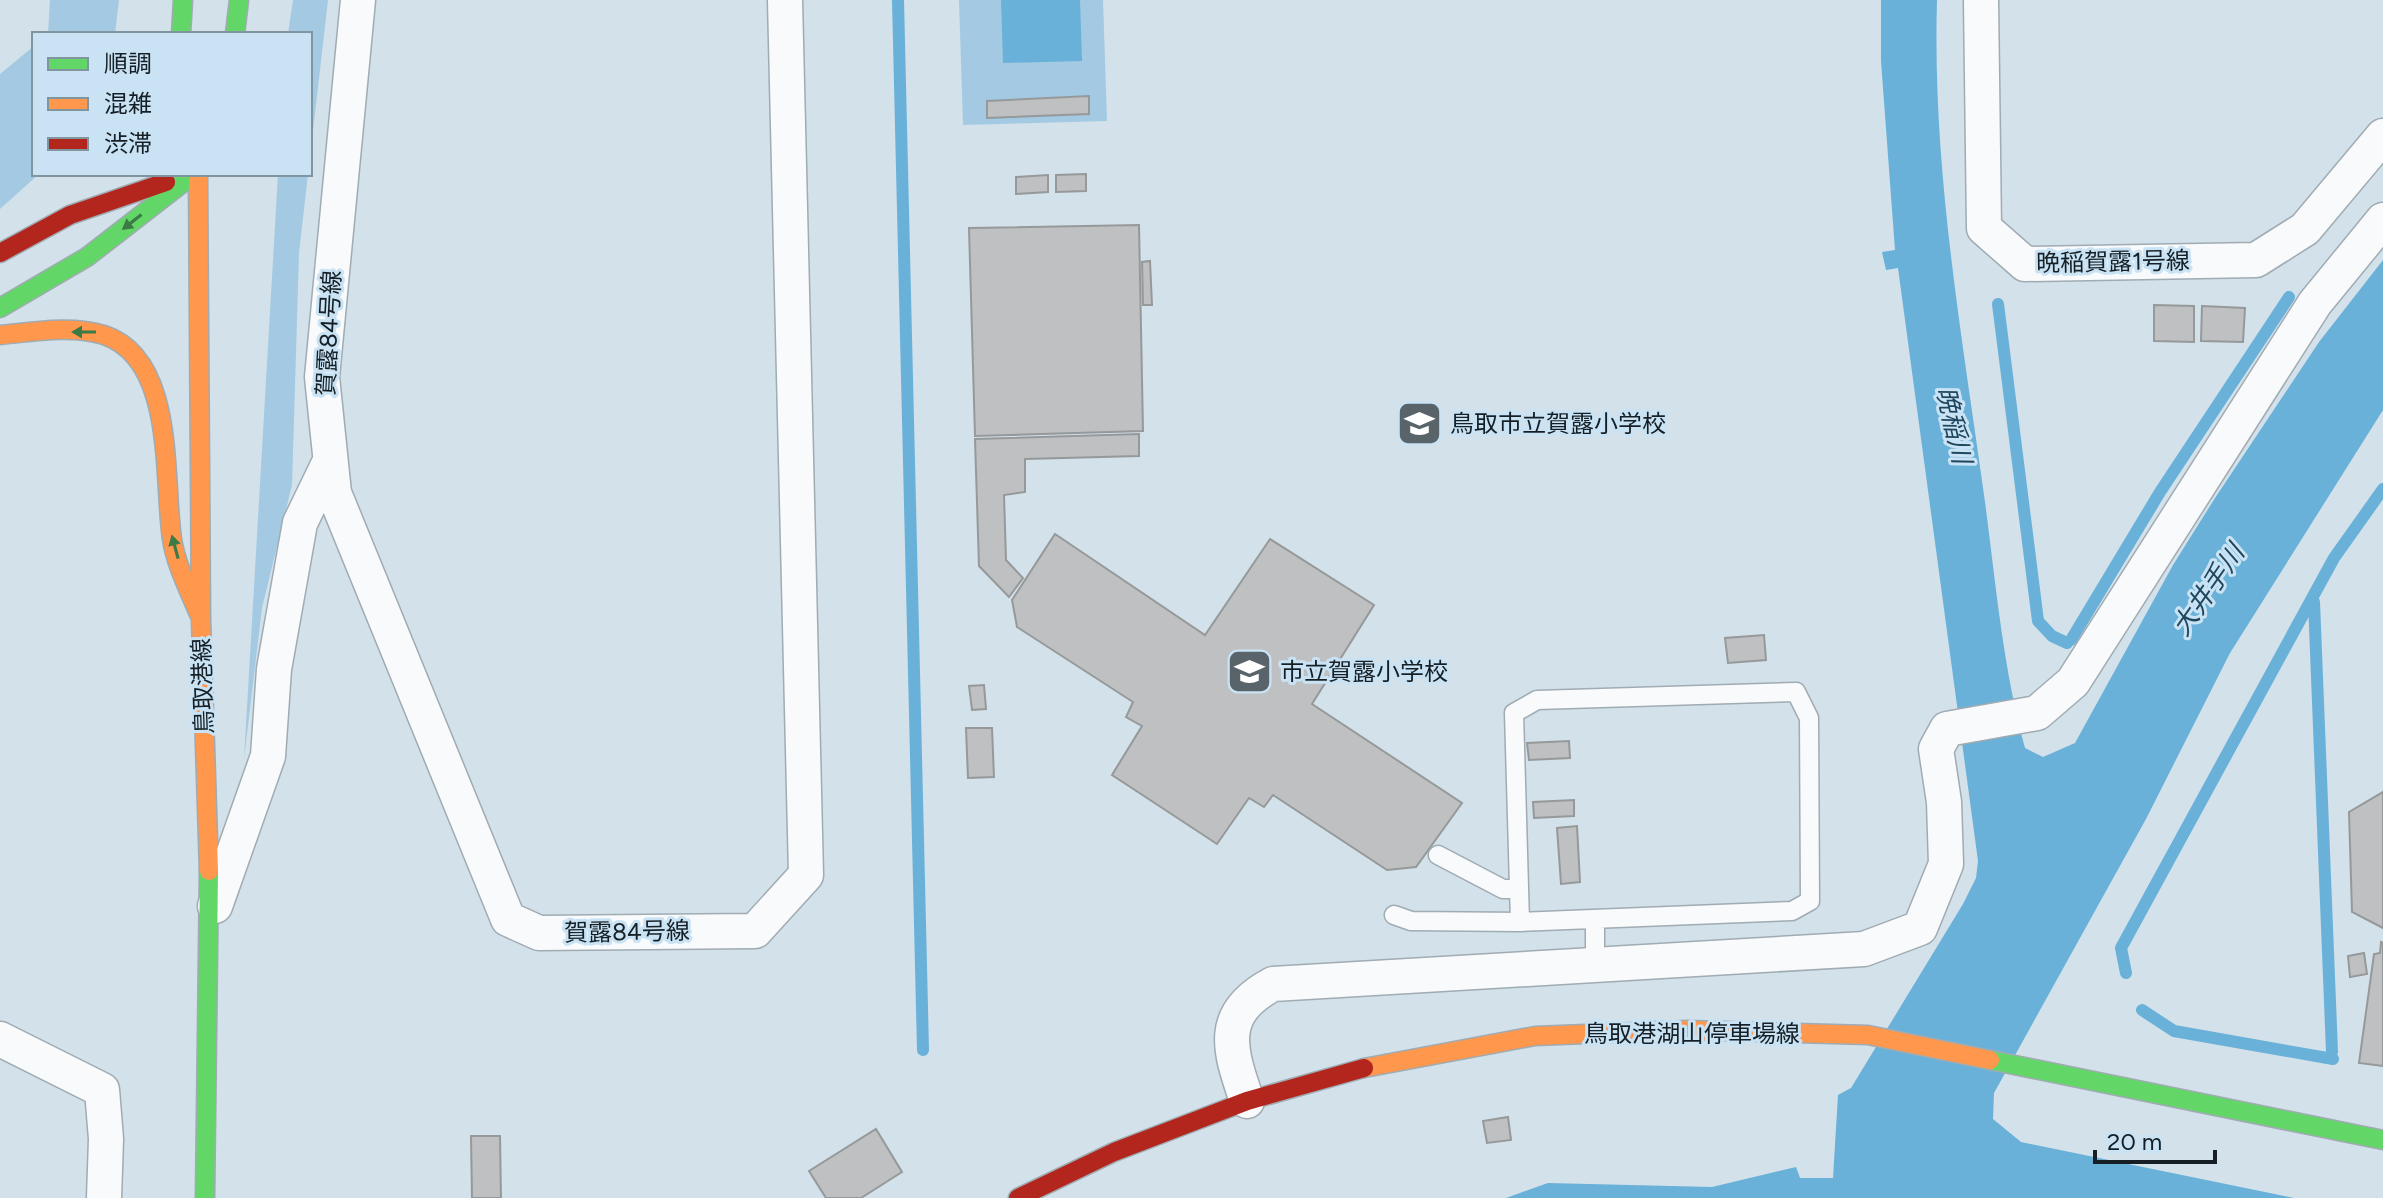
<svg xmlns="http://www.w3.org/2000/svg" width="2383" height="1198" viewBox="0 0 2383 1198" font-family="Figtree,'Noto Sans JP',sans-serif">
  <style>
    .green { fill: #a3cae2 }
    .water { fill: #69b1d8 }
    .lines { fill: none; stroke-linecap: round; stroke-linejoin: round }
    .stream { stroke: #69b1d8; stroke-width: 12 }
    .building { fill: #bec0c1; stroke: #96999a; stroke-width: 2 }
    .lane-casing { stroke: #a0abb2; stroke-width: 21 }
    .street-casing { stroke: #a0abb2; stroke-width: 37 }
    .fast-casing { stroke: #a0abb2; stroke-width: 21 }
    .slow-casing { stroke: #a0abb2; stroke-width: 21 }
    .jam-casing { stroke: #a0abb2; stroke-width: 21 }
    .lane { stroke: #f8fafc; stroke-width: 18 }
    .street { stroke: #f8fafc; stroke-width: 34 }
    .fast { stroke: #63d668; stroke-width: 18 }
    .slow { stroke: #ff974d; stroke-width: 18 }
    .jam { stroke: #b3261e; stroke-width: 18 }
    .oneway { fill: #3c7a46 }
    .labels { text-anchor: middle; stroke-width: 6; stroke-linejoin: round; paint-order: stroke }
    .street-label { font-size: 24px; fill: #151f25; stroke: #c9e3f4 }
    .poi-label { font-size: 24px; fill: #151f25; stroke: #c9e3f4; text-anchor: start }
    .water-label { font-size: 26px; font-style: italic; fill: #1f465d; stroke: #c9e3f4 }
  </style>
  <rect width="100%" height="100%" fill="#d3e1ea"/>
  <path class="green" d="M50 0H119L115 34H48Z
    M293 0H328L310 157V34H288Z
    M959 0H1103L1107 121 963 125Z
    M34 46V174H39L0 209V74Z
    M278 174H308L299 253 292 485 262 608 244 759Z"/>
  <path class="water" d="M1001 0H1080L1082 61 1003 63Z
    M1881 0H1937C1932 169 1962 335 1985 502 1996 585 2003 668 2025 748L2043 757 2075 743 2173 565 2215 498 2319 342 2383 260V410L2230 653 2146 819 1994 1093 1993 1119 2021 1142 2294 1198H1506L1548 1183 1712 1187 1796 1167 1800 1178H1833L1838 1095 1851 1088 1963 904 1976 878 1978 861 1898 268 1886 270 1882 252 1895 250 1881 61Z"/>
  <g class="lines">
    <path class="stream" d="M898 0 923 1050
      M1998 304 2038 621 2052 636 2067 643
      M2314 602 2332 1052
      M2071 640 2160 492 2289 297
      M2126 973 2121 948 2334 558 2383 489
      M2142 1010 2174 1031 2333 1059"/>
  </g>
  <path class="building" d="M1089 96V114L987 118V101Z
    M1086 174V191L1056 192V175Z
    M1048 175V192L1016 194V177Z
    M1139 225 1143 431 975 436 969 228Z
    M1150 261 1152 305H1143L1142 262Z
    M2154 305 2194 306V342L2154 341Z
    M2202 306 2245 308 2243 342 2201 341Z
    M1139 434V456L1025 459V492L1004 495 1006 560 1023 578 1009 597 979 566 975 439Z
    M1055 534 1205 635 1270 539 1374 605 1312 704 1462 803 1416 867 1387 870 1273 795 1264 807 1249 798 1217 844 1112 775 1142 726 1126 717 1133 702 1017 627 1012 600Z
    M1764 635 1766 660 1728 663 1725 638Z
    M984 685 986 709 972 710 969 686Z
    M966 728H992L994 777 968 778Z
    M1569 741 1570 758 1529 760 1527 743Z
    M2383 792V928L2352 912 2349 812Z
    M1574 800V816L1534 818 1533 802Z
    M1577 826 1580 882 1561 884 1557 828Z
    M2381 942 2383 943V1066L2359 1063 2374 954 2380 953Z
    M2364 953 2367 974 2350 977 2348 956Z
    M1508 1117 1511 1140 1487 1143 1483 1121Z
    M876 1129 902 1172 861 1198H826L809 1171Z
    M471 1136H500L501 1198H472Z"/>
  <g class="lines">
    <defs>
      <path id="lane" d="M1438 855 1503 889H1519
        M1394 915 1411 921 1520 922 1792 911 1810 901 1809 718 1796 692 1537 700 1514 713 1520 922
        M1595 919V962"/>
      <path id="street" d="M358 0 322 377 334 493 508 919 539 933 755 931 806 875 785 0
        M1981 0 1984 228 2025 264 2256 260 2305 229 2383 136
        M215 906 268 756 274 669 300 523 330 461
        M0 1039 102 1090 106 1139 104 1198
        M1247 1101C1230 1051 1216 1014 1273 984L1864 949 1920 928 1946 864 1944 802 1936 749 1947 729 2037 713 2073 682 2315 303 2383 220"/>
      <path id="fast" d="M181 34 183 0
        M235 34 239 0
        M0 308 87 257 194 174
        M1990 1060 2383 1140
        M205 1198 209 871"/>
      <path id="slow" d="M198 174 201 620 209 871
        M0 335C33 332 71 325 104 335 176 359 163 478 172 539 176 565 189 590 199 614
        M1364 1068 1535 1036 1687 1030 1868 1035 1990 1060"/>
      <path id="jam" d="M0 253 70 215 166 182
        M1018 1198 1114 1152 1247 1101 1364 1068"/>
    </defs>
    <use href="#lane" class="lane-casing"/>
    <use href="#street" class="street-casing"/>
    <use href="#fast" class="fast-casing"/>
    <use href="#slow" class="slow-casing"/>
    <use href="#jam" class="jam-casing"/>
    <use href="#lane" class="lane"/>
    <use href="#street" class="street"/>
    <use href="#fast" class="fast"/>
    <use href="#slow" class="slow"/>
    <use href="#jam" class="jam"/>
  </g>
  <defs><path id="oneway-solid" d="M-6-.8H1V-3.2L6.5 0L1 3.2V.8H-6Z" transform="scale(2)"/></defs>
  <g class="oneway">
    <use href="#oneway-solid" transform="translate(132 222) rotate(142)"/>
    <use href="#oneway-solid" transform="translate(84 332) rotate(-180)"/>
    <use href="#oneway-solid" transform="translate(175 547) rotate(-105)"/>
  </g>
  <defs>
    <symbol id="school-square" viewBox="-11 -11 22 22"><rect x="-9" y="-9" width="18" height="18" rx="4" fill="#58636a" stroke="#c9e3f4"/><path d="M0-5L7-2L0 1L-7-2ZM-4 1L0 2.5L4 1V4Q0 6-4 4Z" fill="#fff"/></symbol>
  </defs>
  <g fill-rule="evenodd">
    <use href="#school-square" x="1394" y="398" width="51" height="51"/>
    <use href="#school-square" x="1224" y="646" width="51" height="51"/>
  </g>
  <g class="labels">
    <g class="street-label">
      <text transform="translate(2113 262) rotate(-1)" y="8">晩稲賀露1号線</text>
      <text transform="translate(329 333) rotate(-87)" y="8">賀露84号線</text>
      <text transform="translate(203 686) rotate(-92)" y="8">鳥取港線</text>
      <text transform="translate(627 932) rotate(-1)" y="8">賀露84号線</text>
      <text x="1692" y="1042">鳥取港湖山停車場線</text>
    </g>
    <g class="poi-label">
      <text x="1450" y="432">鳥取市立賀露小学校</text>
      <text x="1280" y="680">市立賀露小学校</text>
    </g>
    <g class="water-label">
      <text transform="translate(1954 425) rotate(77)" y="9">晩稲川</text>
      <text transform="translate(2208 590) rotate(-55)" y="9">大井手川</text>
    </g>
  </g>
  <rect x="32" y="32" width="280" height="144" fill="#c9e3f4" stroke="#8195a1" stroke-width="2"/>
  <rect x="48" y="58" width="40" height="12" fill="#63d668" stroke="#8195a1" stroke-width="2"/>
  <text x="104" y="72" font-size="24" fill="#151f25">順調</text>
  <rect x="48" y="98" width="40" height="12" fill="#ff974d" stroke="#8195a1" stroke-width="2"/>
  <text x="104" y="112" font-size="24" fill="#151f25">混雑</text>
  <rect x="48" y="138" width="40" height="12" fill="#b3261e" stroke="#8195a1" stroke-width="2"/>
  <text x="104" y="152" font-size="24" fill="#151f25">渋滞</text>
  <path d="M2095 1150v12h120v-12" fill="none" stroke="#151f25" stroke-width="4"/>
  <text x="2107" y="1150" font-size="24" fill="#151f25" stroke="#c9e3f4" stroke-width="6" paint-order="stroke">20 m</text>
</svg>
